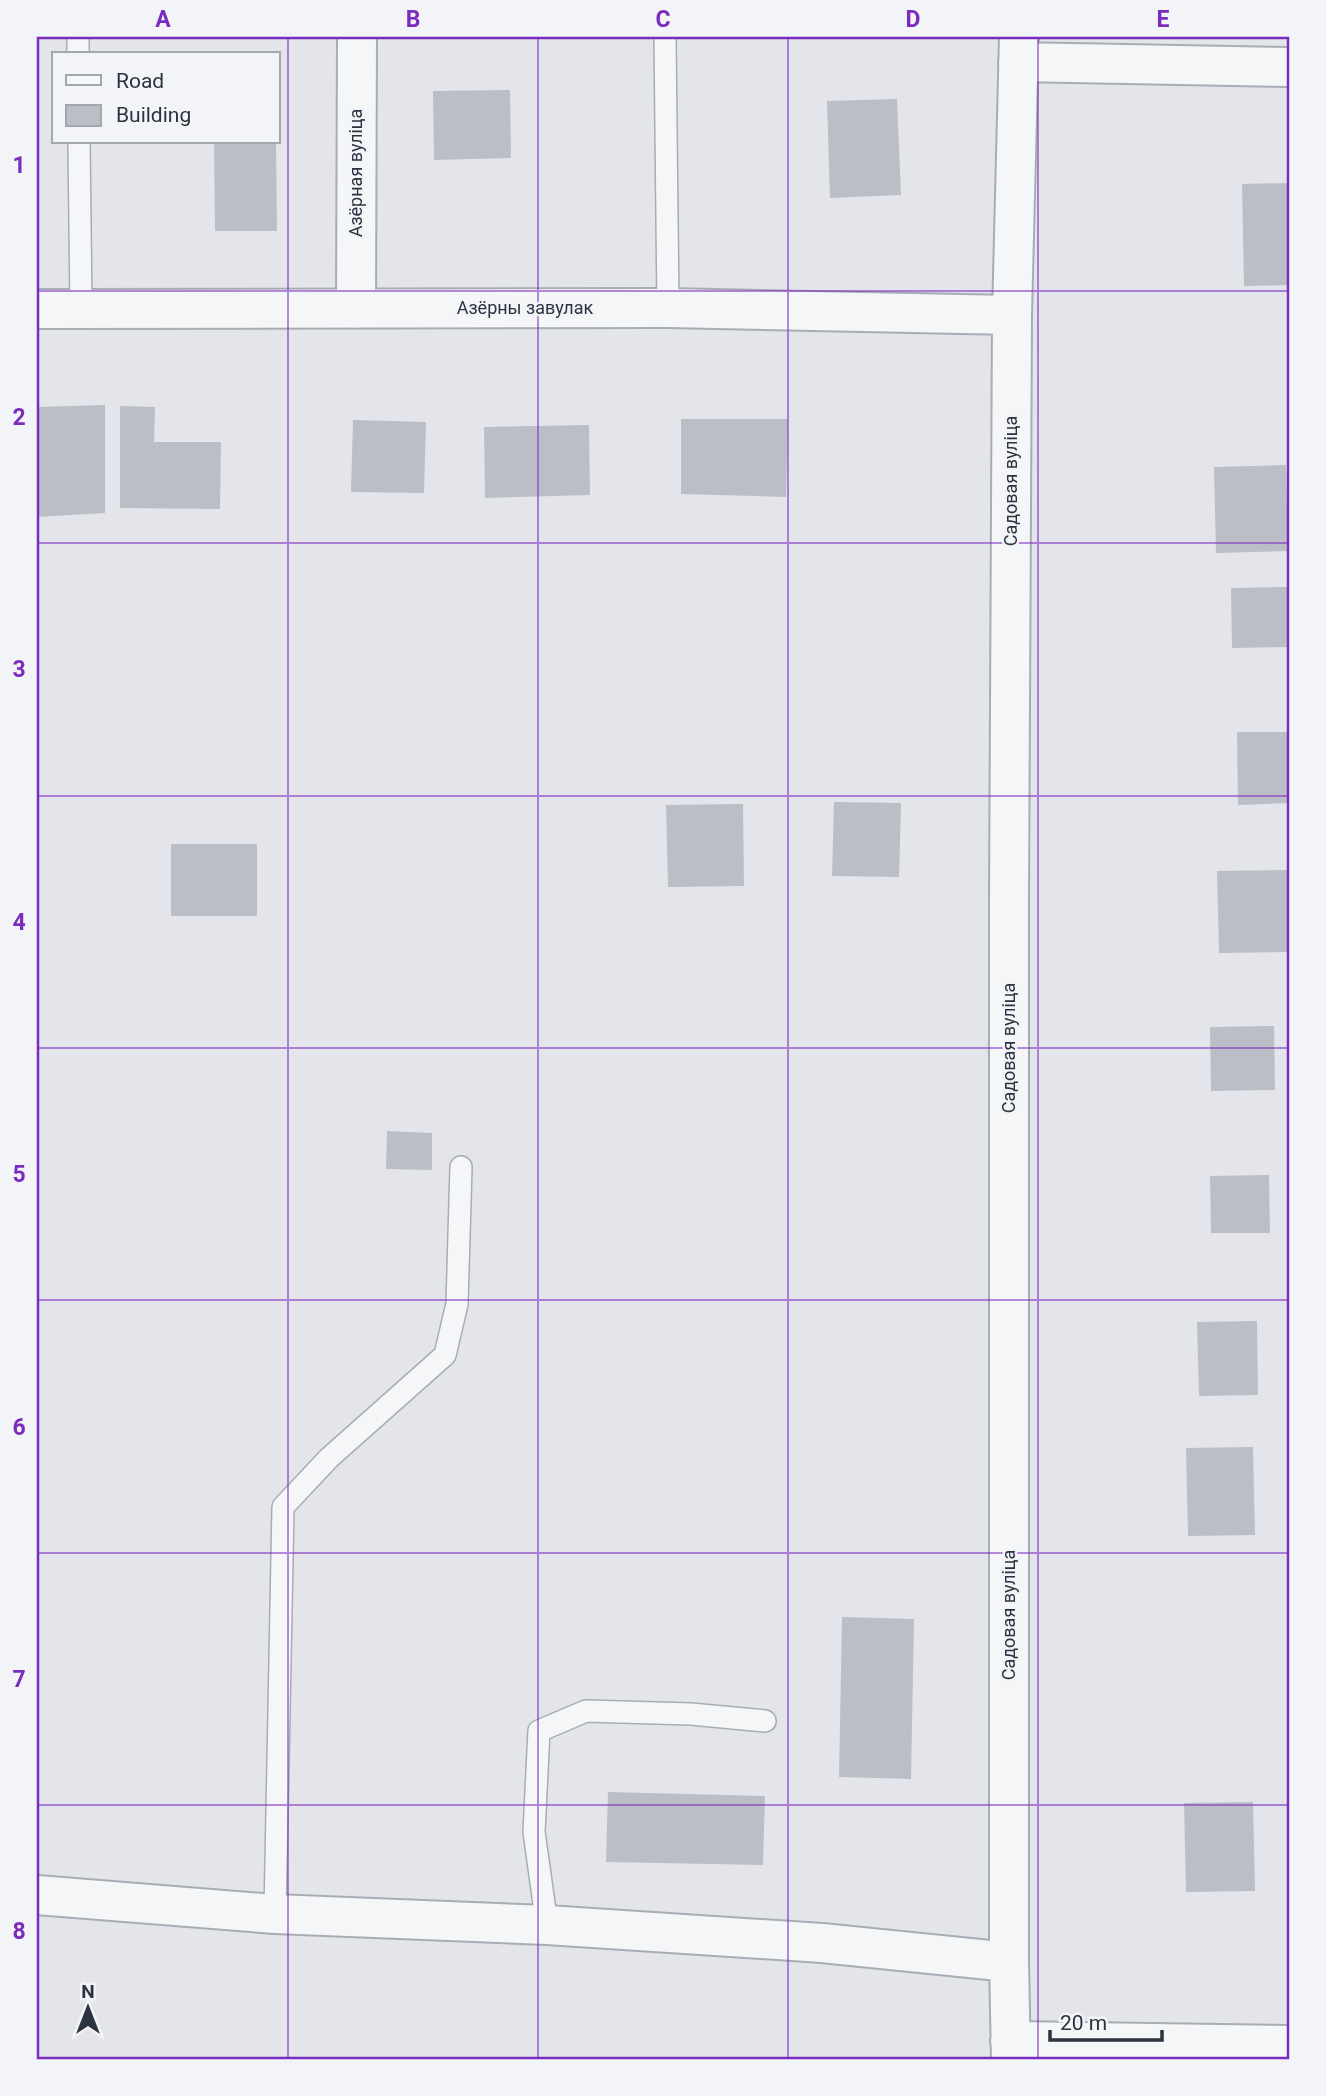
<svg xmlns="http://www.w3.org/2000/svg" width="1326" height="2096" viewBox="0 0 1326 2096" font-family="Roboto,sans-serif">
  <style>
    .building { fill: #bbbec6 }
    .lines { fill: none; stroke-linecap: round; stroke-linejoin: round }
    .service-casing { stroke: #a8acb4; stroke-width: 24 }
    .minor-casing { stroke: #a8acb4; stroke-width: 42 }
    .service { stroke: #f5f6f8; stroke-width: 21 }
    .minor { stroke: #f5f6f8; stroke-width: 38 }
    .grid { fill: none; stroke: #7b2cbf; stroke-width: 2; stroke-opacity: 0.55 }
    .labels { text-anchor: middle; stroke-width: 5; stroke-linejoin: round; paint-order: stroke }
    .street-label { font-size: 18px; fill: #2c3340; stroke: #f2f4f7 }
    .neatline { fill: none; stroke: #7b2cbf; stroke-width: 2.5 }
    .grid-label { font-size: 23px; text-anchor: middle; font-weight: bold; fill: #7b2cbf }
  </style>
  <rect width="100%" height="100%" fill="#e3e5ea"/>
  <path class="building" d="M510 90 511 158 434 160 433 91Z
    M897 99 901 195 830 198 827 101Z
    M214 142H276L277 231H215Z
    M1289 183V285L1244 286 1242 184Z
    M105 405V513L37 517V407Z
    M120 406 155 407 154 442H221L220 509 120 508Z
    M681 419H788L786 497 681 494Z
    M353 420 426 422 424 493 351 492Z
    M589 425 590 495 485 498 484 427Z
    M1286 465 1288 551 1216 553 1214 467Z
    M1289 587V647L1232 648 1231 588Z
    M1237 732H1289V803L1238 805Z
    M834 802 901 803 899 877 832 876Z
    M743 804 744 886 668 887 666 805Z
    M171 844H257V916H171Z
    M1289 870V952L1219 953 1217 871Z
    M1274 1026 1275 1090 1211 1091 1210 1027Z
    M387 1131 432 1133V1170L386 1169Z
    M1269 1175 1270 1233H1211L1210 1176Z
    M1257 1321 1258 1395 1199 1396 1197 1322Z
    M1253 1447 1255 1535 1188 1536 1186 1448Z
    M842 1617 914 1619 911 1779 839 1777Z
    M608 1792 765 1796 763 1865 606 1862Z
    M1253 1802 1255 1891 1186 1892 1184 1803Z"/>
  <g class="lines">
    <defs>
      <path id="service" d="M78 37V54
        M665 37 668 308
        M79 142 81 308
        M275 1914 283 1507 329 1458 445 1355 457 1304 461 1167
        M547 1925 534 1832 539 1731 586 1711 691 1714 765 1721"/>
      <path id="minor" d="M1018 62 1289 67
        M37 309 668 308 1012 315
        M356 309 357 37
        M37 1895 275 1914 547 1925 822 1943 1009 1962
        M1010 2041 1289 2045
        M1011 2059 1009 1962V900L1012 315 1019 37"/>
    </defs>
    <use href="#service" class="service-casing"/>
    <use href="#minor" class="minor-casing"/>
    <use href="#service" class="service"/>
    <use href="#minor" class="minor"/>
  </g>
  <path class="grid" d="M288 37V2059M538 37V2059M788 37V2059M1038 37V2059M37 291H1289M37 543H1289M37 796H1289M37 1048H1289M37 1300H1289M37 1553H1289M37 1805H1289"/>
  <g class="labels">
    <g class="street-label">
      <text transform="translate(356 173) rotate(-90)" y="6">Азёрная вуліца</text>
      <text x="525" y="314">Азёрны завулак</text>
      <text transform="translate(1011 481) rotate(-90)" y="6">Садовая вуліца</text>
      <text transform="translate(1009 1048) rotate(-90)" y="6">Садовая вуліца</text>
      <text transform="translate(1009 1615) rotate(-90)" y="6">Садовая вуліца</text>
    </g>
  </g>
  <rect width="1326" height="2096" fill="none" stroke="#f2f4f7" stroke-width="77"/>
  <rect x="52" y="52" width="228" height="91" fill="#f2f4f7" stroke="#a3a7ae" stroke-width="2"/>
  <rect x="66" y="75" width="35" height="10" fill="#f5f6f8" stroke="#a3a7ae" stroke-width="2"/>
  <text x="116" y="88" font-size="21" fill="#2c3340">Road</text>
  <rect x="66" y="105" width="35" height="21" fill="#bbbec6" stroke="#a3a7ae" stroke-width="2"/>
  <text x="116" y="122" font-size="21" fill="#2c3340">Building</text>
  <g transform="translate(88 2008)" stroke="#f2f4f7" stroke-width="5" paint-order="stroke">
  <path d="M0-5L12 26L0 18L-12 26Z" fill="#2c3340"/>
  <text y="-10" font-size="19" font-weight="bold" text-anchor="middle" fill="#2c3340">N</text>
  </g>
  <path d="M1050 2030v10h112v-10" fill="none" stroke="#2c3340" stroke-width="3.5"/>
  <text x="1060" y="2030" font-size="21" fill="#2c3340" stroke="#f2f4f7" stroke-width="5" paint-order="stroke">20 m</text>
  <rect x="38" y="38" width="1250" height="2020" class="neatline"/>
  <g class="grid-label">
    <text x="163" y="27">A</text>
    <text x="413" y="27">B</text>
    <text x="663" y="27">C</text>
    <text x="913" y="27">D</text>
    <text x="1163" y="27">E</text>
    <text x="19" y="173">1</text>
    <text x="19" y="425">2</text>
    <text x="19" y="677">3</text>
    <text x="19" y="930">4</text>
    <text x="19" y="1182">5</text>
    <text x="19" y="1435">6</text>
    <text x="19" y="1687">7</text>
    <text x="19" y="1939">8</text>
  </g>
</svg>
